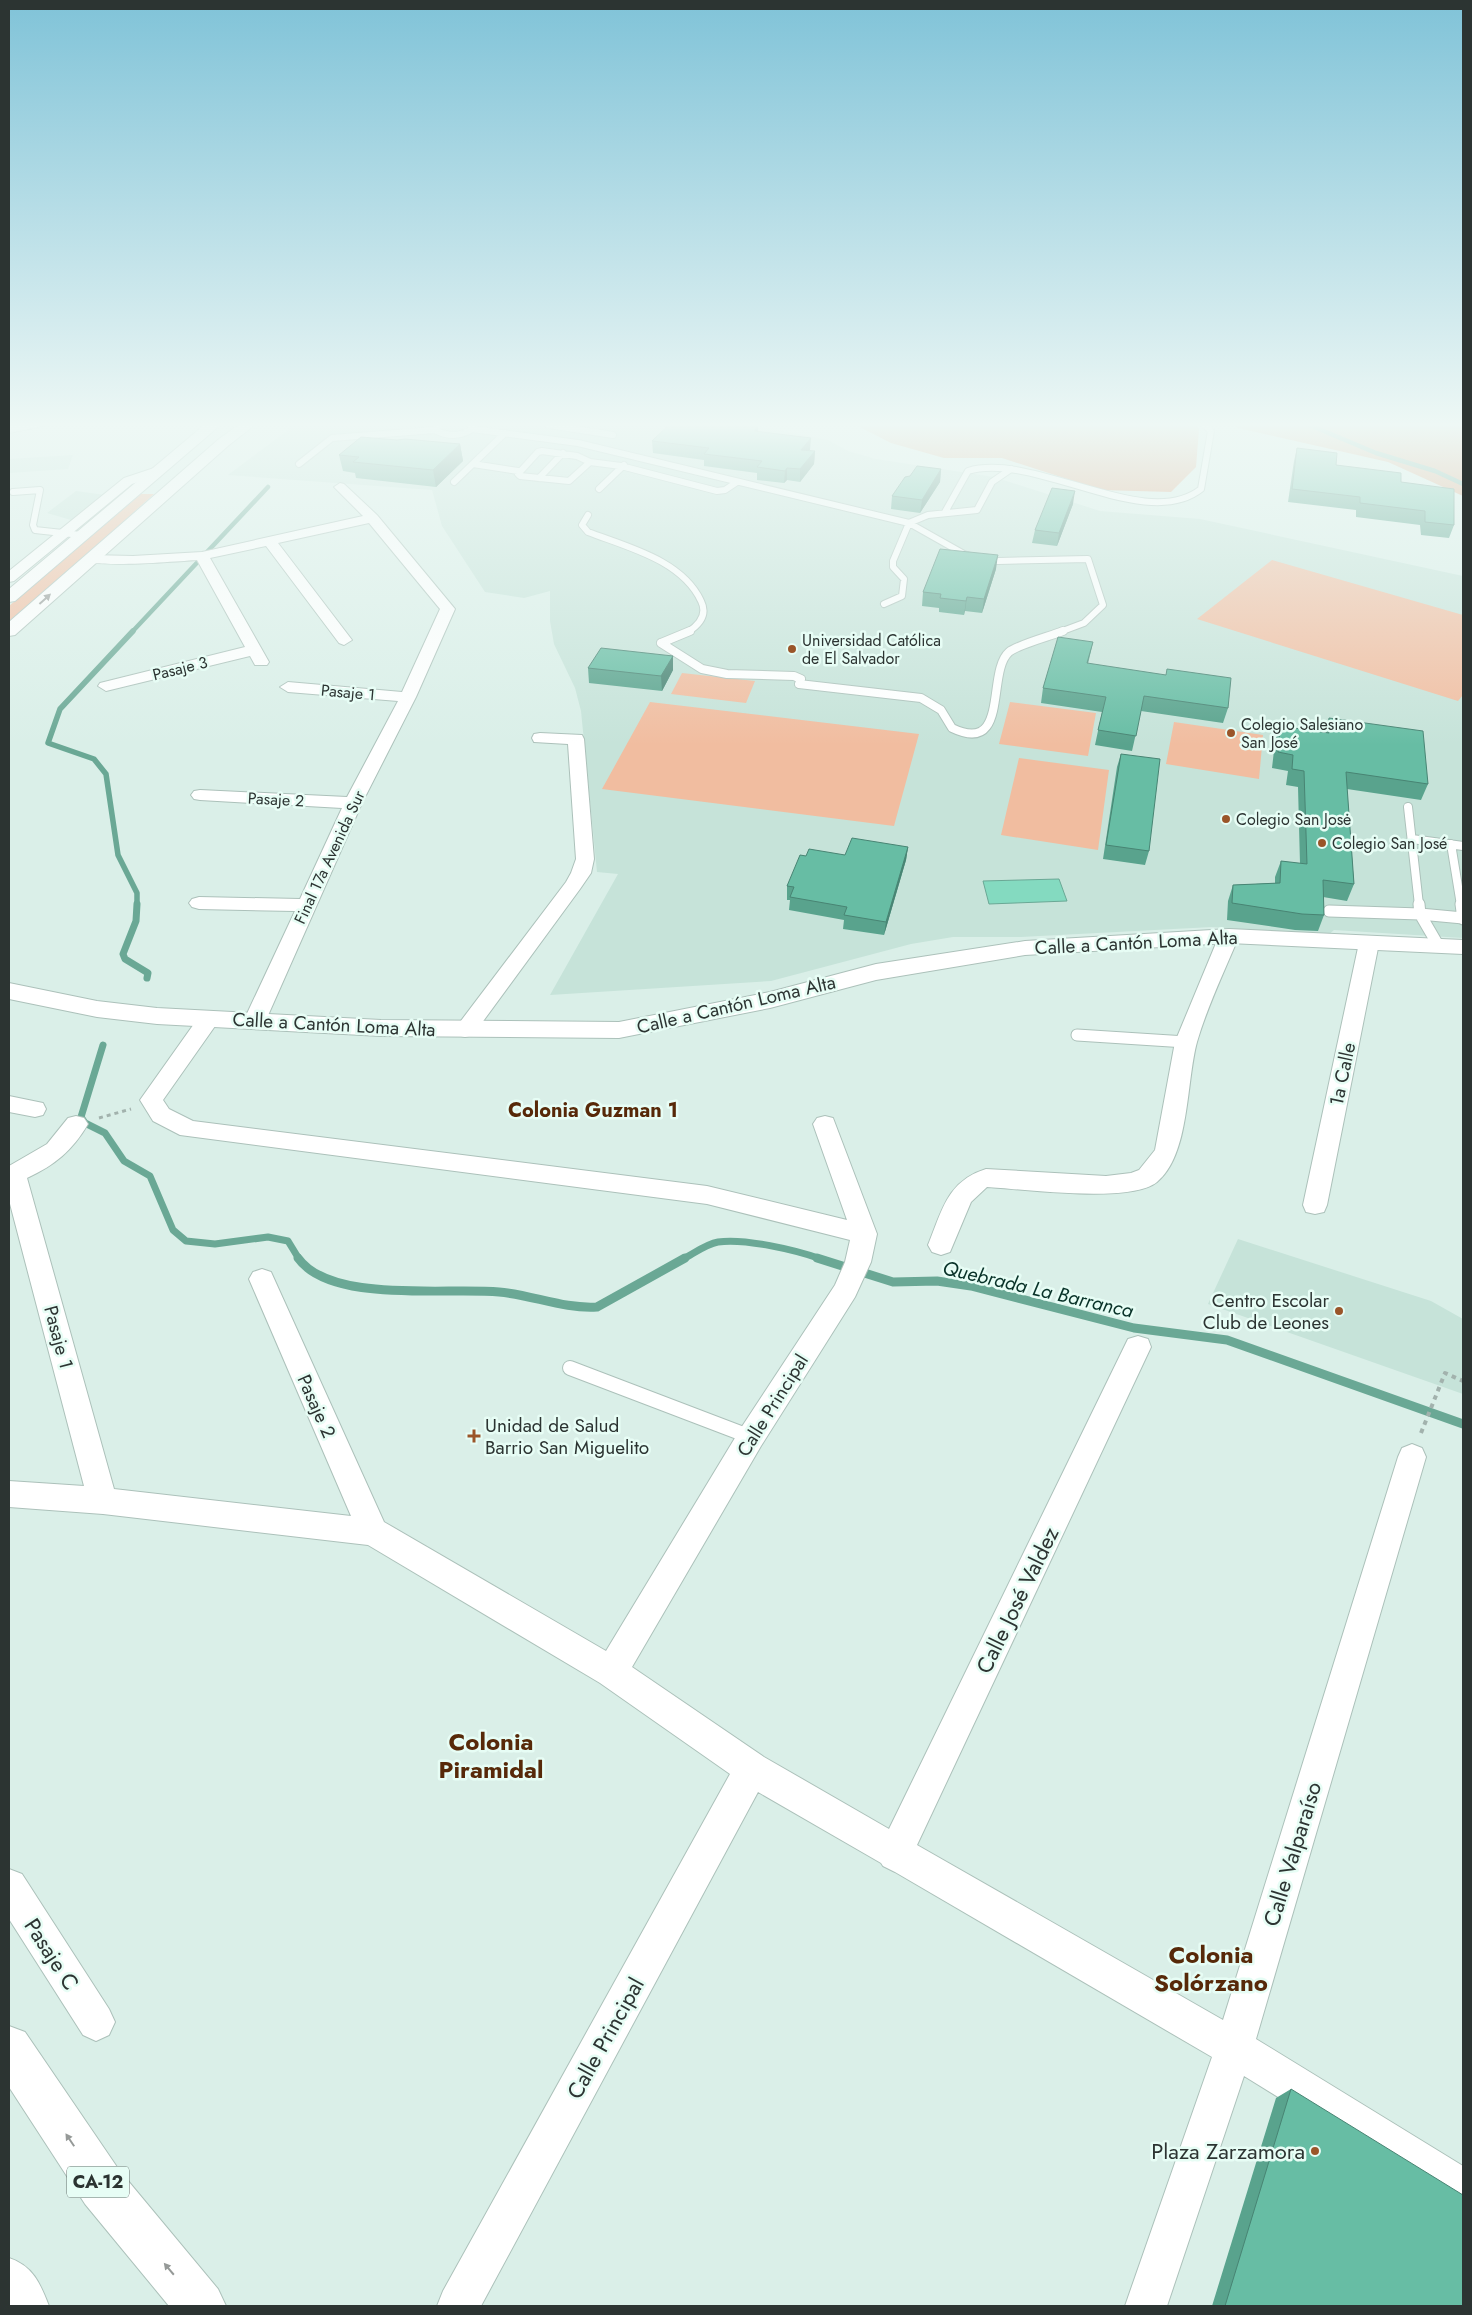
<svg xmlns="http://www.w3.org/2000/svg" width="1472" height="2315" viewBox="0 0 1472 2315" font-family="Jost,sans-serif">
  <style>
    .built { fill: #c6e3d9 }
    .green { fill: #f1bda0 }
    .forest { fill: #e0a07a }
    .water { fill: #84dac0; stroke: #6aa895 }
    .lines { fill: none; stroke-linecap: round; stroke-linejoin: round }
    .stream-far3 { stroke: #6aa895; stroke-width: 4.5 }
    .stream-far2 { stroke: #6aa895; stroke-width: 5.5 }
    .stream-far1 { stroke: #6aa895; stroke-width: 7 }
    .stream { stroke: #6aa895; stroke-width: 9 }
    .service-far3-casing { stroke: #acc1ba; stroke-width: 8 }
    .service-far2-casing { stroke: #acc1ba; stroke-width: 10 }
    .service-far1-casing { stroke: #acc1ba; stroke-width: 13 }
    .service-casing { stroke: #acc1ba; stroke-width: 16 }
    .minor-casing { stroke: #acc1ba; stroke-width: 2 }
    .tertiary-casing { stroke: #acc1ba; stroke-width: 2 }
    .secondary-casing { stroke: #acc1ba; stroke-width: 2 }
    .trunk-casing { stroke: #acc1ba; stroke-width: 2 }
    .path-far1 { stroke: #a2b2ad; stroke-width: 3; stroke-dasharray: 4 4; stroke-linecap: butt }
    .path { stroke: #a2b2ad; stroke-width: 4; stroke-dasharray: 4.5 4.5; stroke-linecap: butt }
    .service-far3 { stroke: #fff; stroke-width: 6 }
    .service-far2 { stroke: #fff; stroke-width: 8 }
    .service-far1 { stroke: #fff; stroke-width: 11 }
    .service { stroke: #fff; stroke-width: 14 }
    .minor { fill: #fff; fill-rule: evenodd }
    .tertiary { fill: #fff; fill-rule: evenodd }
    .secondary { fill: #fff; fill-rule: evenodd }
    .trunk { fill: #fff; fill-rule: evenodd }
    .wall { fill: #59a38d }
    .shaded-wall { fill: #488473 }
    .building { fill: #67bda4; stroke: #488473 }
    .oneway { fill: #969a98 }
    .poi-dot { fill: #9a5529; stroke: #e7fdf5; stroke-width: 2 }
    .labels { text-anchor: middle; stroke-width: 5; stroke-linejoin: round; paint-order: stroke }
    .far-poi-label { font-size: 16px; fill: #2c3432; stroke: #e7fdf5; text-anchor: start }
    .far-street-label { font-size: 16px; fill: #2c3432; stroke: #e7fdf5 }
    .shield { fill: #e7fdf5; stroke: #64706c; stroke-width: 1 }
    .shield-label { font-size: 18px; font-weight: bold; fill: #2c3432 }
    .street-label { font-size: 19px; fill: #2c3432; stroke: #e7fdf5 }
    .poi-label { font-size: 19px; fill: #2c3432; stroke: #e7fdf5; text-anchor: end }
    .neighbourhood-label { font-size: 20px; font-weight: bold; fill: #572909; stroke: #e7fdf5 }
    .water-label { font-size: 20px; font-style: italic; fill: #083228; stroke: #e7fdf5 }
    .near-street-label { font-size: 22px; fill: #2c3432; stroke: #e7fdf5 }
    .near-poi-label { font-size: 22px; fill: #2c3432; stroke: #e7fdf5; text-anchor: end }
    .near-neighbourhood-label { font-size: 24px; font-weight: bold; fill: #572909; stroke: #e7fdf5 }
  </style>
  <rect width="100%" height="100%" fill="#daefe8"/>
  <path class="built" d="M295 421H731L828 440 848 451 876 459 994 477 1100 511 1200 519 1463 576V938L1334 930 1327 936 1212 927 1021 937H953L911 944 771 981 550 995 618 874 597 872 581 711 575 688 554 644 550 621V591L524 598 485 592 442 526 432 490 228 475 291 428Z
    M73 455 68 469 9 473V459Z
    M76 491 105 495 71 520 47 513Z
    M1238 1239 1431 1301 1463 1319V1394L1208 1304Z"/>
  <path class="green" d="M141 494H154L9 625V606Z
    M1272 560 1463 615V695L1458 701 1197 619Z
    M682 673 755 681 746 703 671 694Z
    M650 702 919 734 894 826 602 789Z
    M1010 702 1096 713 1088 756 999 744Z
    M1174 722 1263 735 1259 779 1166 764Z
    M1019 758 1109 770 1098 850 1001 835Z"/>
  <path class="forest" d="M848 421H1192L1199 429 1196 467 1171 492 1101 490 1002 458H944L891 443Z
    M1230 421H1463V496L1388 462 1238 428Z"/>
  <path class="water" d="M1059 879 1067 901 989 904 983 881Z"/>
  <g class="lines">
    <path class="stream-far3" d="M1300 421 1376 453 1435 471 1463 484
      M132 632 268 487"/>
    <path class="stream-far2" d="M133 631 60 709 48 743 94 759 106 774 118 855 137 893V905"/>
    <path class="stream-far1" d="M137 904 136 921 123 954 125 959 148 973 147 978
      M103 1045 81 1117 85 1123 105 1133 124 1161 150 1176 173 1230 186 1241 215 1244 268 1237 288 1241 299 1259
      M683 1259C693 1254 706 1244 718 1242 744 1238 796 1250 821 1259"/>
    <path class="stream" d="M298 1258C331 1304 447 1287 499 1292 533 1295 563 1309 597 1307L685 1258
      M817 1258 893 1282 937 1281 971 1286 1134 1328 1227 1340 1463 1424"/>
    <defs>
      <path id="service-far3" d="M549 425 613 435
        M472 429 578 443 909 523 964 554 981 559 998 561 1088 559 1103 605 1084 623 1060 632
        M435 430 439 424 449 421
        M542 451 577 456 590 462 569 481 520 476 518 474 538 452Z
        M590 462 621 466 717 491 725 490 737 482
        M299 464 332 438 435 430C448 437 463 437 474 427L465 421
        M473 464 518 471
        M539 478 563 453
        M454 482 505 433
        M599 489 624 465
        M13 492 40 490 33 525 35 530 81 535
        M945 512 968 471C1034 451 1146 533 1201 489L1211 431 1201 421
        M588 515 582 525 588 532C627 547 682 560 701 601 708 615 699 625 688 632
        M884 604 902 596 904 579 893 567V561L909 523 928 515 977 510 992 482 1011 469"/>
      <path id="service-far2" d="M661 643 702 669 727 674 794 676 801 679 799 684 921 698 941 710 952 728C1010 756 986 672 1009 652 1017 645 1051 636 1063 631
        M661 643 690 631
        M1408 807 1419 905
        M1412 839 1463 846
        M1451 844 1461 905"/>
      <path id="service-far1" d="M1419 904 1420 914 1438 945
        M1461 904 1463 919
        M1329 911 1420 914 1463 918
        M1077 1035 1186 1042"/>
      <path id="service" d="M570 1368 751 1437"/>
      <path id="minor" d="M154 468 160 472 158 475 132 484 14 581 9 582V571L124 478Z
        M340 483 344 484 377 515 455 609 416 697 362 803 266 1020 263 1025 255 1027 247 1025 244 1020 295 911 199 909 192 907 189 903 192 899 199 897 300 899 342 808 200 800 194 799 191 795 194 791 200 790 347 797 398 701 288 692 280 687 288 682 402 692 440 609 369 523 278 543 352 640 344 645 339 643 266 546 210 558 269 662 267 665H255L250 656 106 691 98 686 100 683 245 647 197 560C180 561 90 569 82 559L89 555 133 556 202 552 363 516 334 487Z
        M540 733 582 735 584 739 594 859 591 873 580 889 473 1035 465 1037 457 1035 454 1030 566 882 571 873 576 859 568 744 534 742 532 738 534 734Z
        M1229 930 1236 932 1239 936C1225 970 1207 1007 1197 1042 1186 1082 1190 1155 1157 1182 1130 1204 1023 1189 987 1187L971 1202 950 1252 941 1255 932 1252 928 1245C942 1211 947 1181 986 1169L1106 1176 1131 1173 1139 1170 1155 1150 1175 1042 1219 936 1222 932Z
        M1369 937 1376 939 1379 943 1327 1205 1324 1212 1315 1214 1306 1212 1303 1205 1359 943 1362 939Z
        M209 1012 217 1014 220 1019 163 1100 169 1109 193 1121 707 1186 847 1220 813 1124 817 1118 825 1116 833 1118 877 1234 871 1262 855 1297 761 1446 632 1667 764 1757 889 1829 1128 1339 1138 1336 1148 1339 1151 1347 917 1845 1223 2020 1398 1457 1402 1448 1412 1444 1422 1448 1426 1457 1256 2039 1463 2166V2209L1449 2203 1244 2076 1167 2306H1125L1212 2057 895 1872 883 1866 881 1863 758 1792 481 2306H437L443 2291 730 1774 600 1683 368 1545 103 1514 9 1507V1481L84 1486 9 1200V1166L47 1144 68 1118 76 1116 84 1118 88 1124C72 1151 55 1165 27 1178L114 1489 351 1516 249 1279 253 1272 262 1269 271 1272 384 1522 606 1651 741 1428 835 1285 845 1262 850 1240 707 1204 180 1135 153 1121 140 1100 201 1014Z
        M9 1096 43 1103 46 1109 43 1115 35 1117 9 1112Z
        M9 1869 22 1874 109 2009 115 2022 109 2035 96 2041 83 2035 9 1919Z"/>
      <path id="tertiary" d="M1229 929 1463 940V954L1229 943 1025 955 876 980 770 1008 619 1038 381 1036 157 1024 97 1017 9 999V983L97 1001 157 1008 381 1020 619 1022 770 992 876 964 1025 941Z"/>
      <path id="secondary" d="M27 421H55L53 424 9 433V425Z"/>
      <path id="trunk" d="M209 421H225L15 601 9 602V589Z
        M244 421H260L229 445 15 635 9 636V622L219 439Z
        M9 2026 25 2032 119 2170 218 2289 226 2306H169L85 2204 9 2087Z
        M9 2258C33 2266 40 2283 49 2306H9Z"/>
    </defs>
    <use href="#service-far3" class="service-far3-casing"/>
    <use href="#service-far2" class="service-far2-casing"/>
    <use href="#service-far1" class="service-far1-casing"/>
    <use href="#service" class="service-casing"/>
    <use href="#minor" class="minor-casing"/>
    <use href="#tertiary" class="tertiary-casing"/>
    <use href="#secondary" class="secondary-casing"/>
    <use href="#trunk" class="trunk-casing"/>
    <path class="path-far1" d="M99 1118 131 1109"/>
    <path class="path" d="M1421 1433 1445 1373 1463 1381"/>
    <use href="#service-far3" class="service-far3"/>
    <use href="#service-far2" class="service-far2"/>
    <use href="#service-far1" class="service-far1"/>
    <use href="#service" class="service"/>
    <use href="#minor" class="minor"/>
    <use href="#tertiary" class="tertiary"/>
    <use href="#secondary" class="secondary"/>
    <use href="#trunk" class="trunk"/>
  </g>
  <path class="wall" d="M758 426V431L810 451H815L814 464 800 482 787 480 784 483 757 480V473L704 466V460L653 453 652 441Z
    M397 440 460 444 463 461 436 487 356 478 355 473 343 471 339 455Z
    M1297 448 1336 465 1401 482 1454 525 1449 538 1421 535 1420 525 1356 517V510L1288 502 1294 461Z
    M941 469 940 482 920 513 891 509 892 496 910 476Z
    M1073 504 1057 546 1032 543 1035 530Z
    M996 569 982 613 965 611 964 615 939 612V608L922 606 923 592Z
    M1093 642 1088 664 1228 708 1223 723 1141 711 1132 751 1095 745 1102 712 1041 703 1043 688Z
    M673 656V670L662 691 589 683 588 668Z
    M1329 718 1428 784 1421 800 1347 789 1354 884 1347 901 1323 897 1324 915 1318 931 1295 930 1227 920 1228 901 1233 885 1275 883V877L1281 861 1300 864 1298 787 1286 785 1288 771 1272 768 1275 742 1280 726 1324 733Z
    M1121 754 1149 851 1145 865 1103 859 1117 767Z
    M908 847 906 860 884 935 843 929 844 920 789 910 790 900H787V886L806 856 845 855Z
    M1291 2089 1463 2306H1212L1276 2098Z"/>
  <path class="shaded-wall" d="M758 426V438L754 431Z
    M811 438 810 450H801Z
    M460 444 463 461 436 487 433 470Z
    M815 451 814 464 800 482V469Z
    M787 468V480L784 483 785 471Z
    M941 469 940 482 920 513 922 500Z
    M1075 491 1073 504 1057 546 1059 533Z
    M998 555 996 569 982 613 984 599Z
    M967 597 965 611 964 615 966 601Z
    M673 656V670L662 691 661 676Z
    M908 847 906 860 884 935 886 922Z"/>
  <path class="building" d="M673 421H723L758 426 754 431 811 438 801 450 815 451 800 469 787 468 785 471 757 467 762 461 704 454 709 448 652 441Z
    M361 437 397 440 405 439 460 444 433 470 353 462 359 457 339 455Z
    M1297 448 1337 453 1336 465 1401 473V482L1454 489V525L1425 522V511L1360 503V497L1292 489Z
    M917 466 941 469 922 500 892 496 905 477 910 476Z
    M1052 488 1075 491 1059 533 1035 530Z
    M940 549 998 555 984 599 967 597 966 601 940 598 941 594 923 592Z
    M1058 637 1093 642 1087 663 1166 675 1167 669 1231 678 1228 708 1144 696 1136 736 1098 730 1106 697 1043 688Z
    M601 648 673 656 661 676 588 668Z
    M1329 718 1423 731 1428 784 1346 772 1354 884 1323 880 1324 915 1302 914 1232 903 1233 885 1280 883 1281 861 1307 864 1304 771 1292 769 1293 755 1278 752 1280 726 1329 733Z
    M1121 754 1160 759 1149 851 1106 845Z
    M852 838 908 847 886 922 844 915 847 907 790 897 794 887 787 886 800 855 806 856 809 849 845 855Z
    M1291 2089 1463 2195V2306H1225Z"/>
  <defs><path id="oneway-solid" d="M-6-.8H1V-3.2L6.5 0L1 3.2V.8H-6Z" transform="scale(1.25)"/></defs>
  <g class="oneway">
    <use href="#oneway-solid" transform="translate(45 599) rotate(-42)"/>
    <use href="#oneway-solid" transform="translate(70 2140) rotate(-124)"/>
    <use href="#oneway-solid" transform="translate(169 2269) rotate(-130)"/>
  </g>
  <linearGradient id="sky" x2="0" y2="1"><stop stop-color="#80c3d8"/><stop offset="0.57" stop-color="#eef8f5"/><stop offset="1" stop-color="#eef8f5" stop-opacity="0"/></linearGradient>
  <rect width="1472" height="745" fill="url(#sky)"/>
  <g class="poi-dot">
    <circle cx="792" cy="649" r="5"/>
    <circle cx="1231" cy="733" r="5"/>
    <circle cx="1226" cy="819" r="5"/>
    <circle cx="1322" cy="843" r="5"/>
    <circle cx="1339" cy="1311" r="5"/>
    <path d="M471.5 1428.5h5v5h5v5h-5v5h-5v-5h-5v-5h5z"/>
    <circle cx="1315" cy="2151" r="5"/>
  </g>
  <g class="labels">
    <g class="far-poi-label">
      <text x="802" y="646">Universidad Católica<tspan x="802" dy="18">de El Salvador</tspan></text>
      <text x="1241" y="730">Colegio Salesiano<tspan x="1241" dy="18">San José</tspan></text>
      <text x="1236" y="825">Colegio San Josė</text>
      <text x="1332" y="849">Colegio San José</text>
    </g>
    <g class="far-street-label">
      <text transform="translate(180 668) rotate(-14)" y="6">Pasaje 3</text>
      <text transform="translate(348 692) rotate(5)" y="6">Pasaje 1</text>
      <text transform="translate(276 799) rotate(3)" y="6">Pasaje 2</text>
      <text transform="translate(329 857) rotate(-65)" y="6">Final 17a Avenida Sur</text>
    </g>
    <rect class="shield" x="67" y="2166.5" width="62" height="31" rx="4"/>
    <g class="shield-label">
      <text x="98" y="2188">CA-12</text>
    </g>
    <g class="street-label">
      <text transform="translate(1136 942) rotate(-3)" y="7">Calle a Cantón Loma Alta</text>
      <text transform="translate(736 1004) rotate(-13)" y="7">Calle a Cantón Loma Alta</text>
      <text transform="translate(334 1024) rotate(3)" y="7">Calle a Cantón Loma Alta</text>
      <text transform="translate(1342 1074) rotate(-78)" y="7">1a Calle</text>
      <text transform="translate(59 1337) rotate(75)" y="7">Pasaje 1</text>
      <text transform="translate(772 1405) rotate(-58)" y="7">Calle Principal</text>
      <text transform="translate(317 1406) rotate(66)" y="7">Pasaje 2</text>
    </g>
    <g class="poi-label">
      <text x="1329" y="1307">Centro Escolar<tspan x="1329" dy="22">Club de Leones</tspan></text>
      <text x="485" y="1432" text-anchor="start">Unidad de Salud<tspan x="485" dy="22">Barrio San Miguelito</tspan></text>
    </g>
    <g class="neighbourhood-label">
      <text x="593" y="1117">Colonia Guzman 1</text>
    </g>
    <g class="water-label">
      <text transform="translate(1038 1289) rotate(13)" y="7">Quebrada La Barranca</text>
    </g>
    <g class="near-street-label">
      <text transform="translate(1017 1600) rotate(-64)" y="8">Calle José Valdez</text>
      <text transform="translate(1292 1854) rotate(-73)" y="8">Calle Valparaíso</text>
      <text transform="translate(52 1954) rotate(57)" y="8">Pasaje C</text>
      <text transform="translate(605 2038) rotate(-61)" y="8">Calle Principal</text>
    </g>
    <g class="near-poi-label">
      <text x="1305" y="2159">Plaza Zarzamora</text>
    </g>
    <g class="near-neighbourhood-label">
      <text x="491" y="1750">Colonia<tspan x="491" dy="28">Piramidal</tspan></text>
      <text x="1211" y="1963">Colonia<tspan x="1211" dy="28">Solórzano</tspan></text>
    </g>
  </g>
  <rect width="1472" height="2315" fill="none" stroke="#2c3432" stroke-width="20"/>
</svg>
